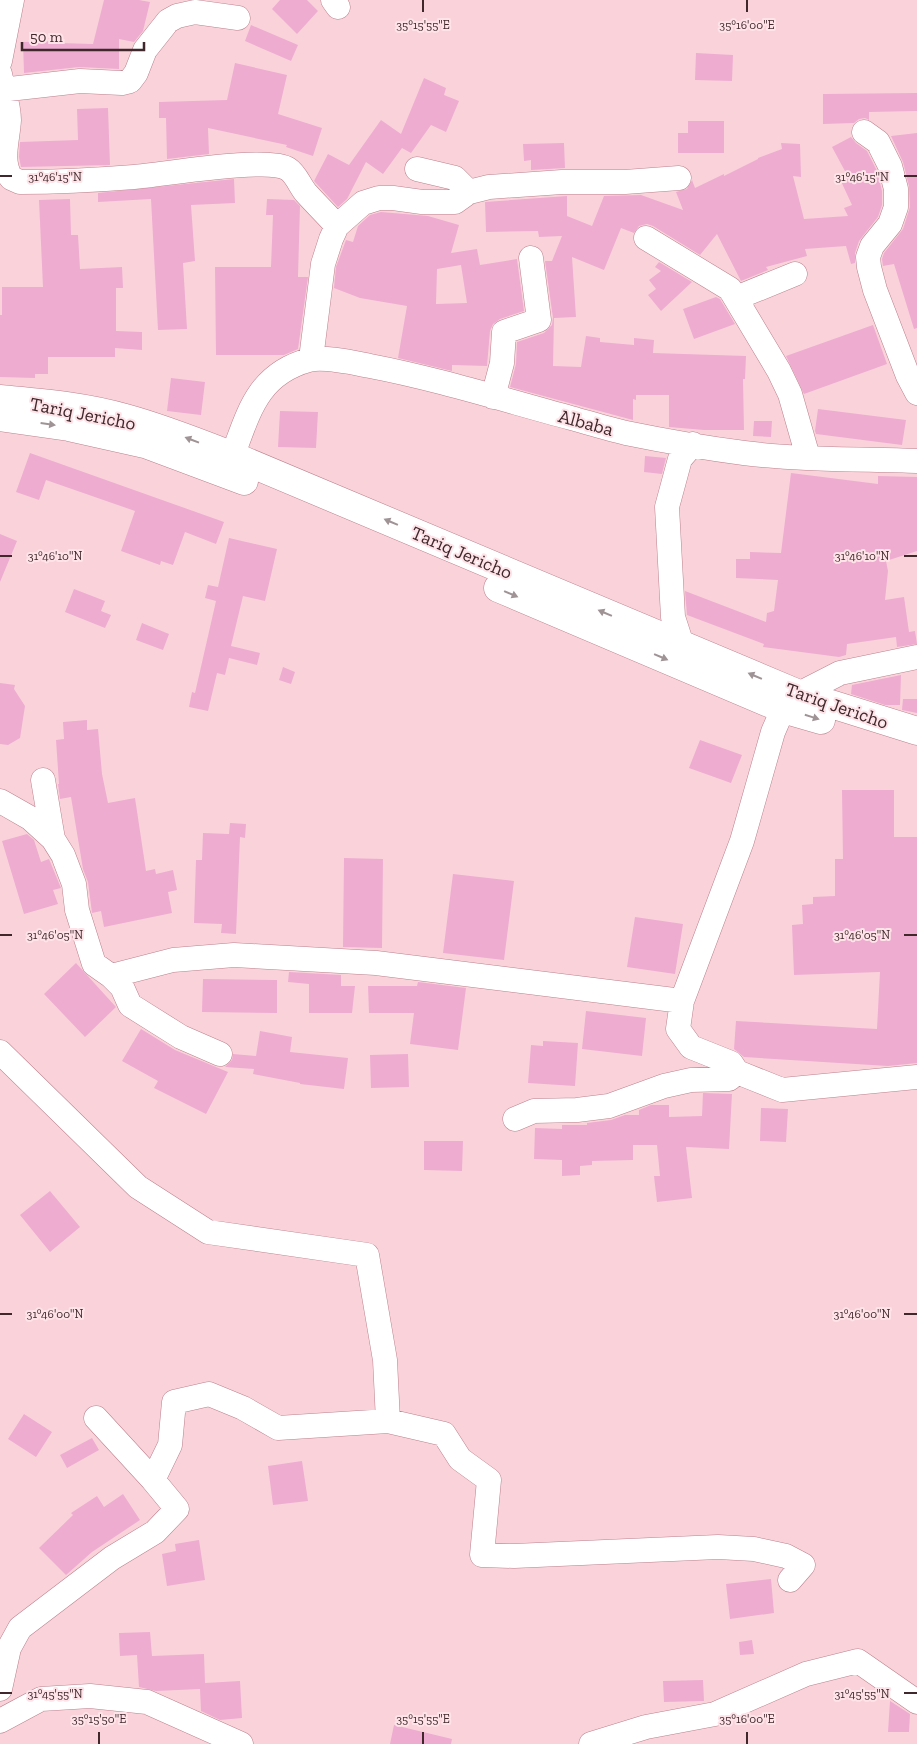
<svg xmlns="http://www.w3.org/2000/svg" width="917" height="1744" viewBox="0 0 917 1744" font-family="'Zilla Slab',serif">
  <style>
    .building { fill: #eeacd1; fill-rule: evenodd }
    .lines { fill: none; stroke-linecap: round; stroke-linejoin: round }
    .minor-casing { stroke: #bc818e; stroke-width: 25 }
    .major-casing { stroke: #bc818e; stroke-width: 29 }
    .minor { stroke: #fff; stroke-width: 24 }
    .major { stroke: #fff; stroke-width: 28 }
    .oneway { fill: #9f9396 }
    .ticks { fill: none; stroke: #3f272c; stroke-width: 2 }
    .labels { text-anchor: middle; stroke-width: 4; stroke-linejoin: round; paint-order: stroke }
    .street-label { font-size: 19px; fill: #3f272c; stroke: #fee4e9 }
    .ticks-label { font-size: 12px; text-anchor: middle; fill: #3f272c; stroke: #fee4e9; stroke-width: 4; stroke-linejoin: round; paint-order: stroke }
  </style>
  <rect width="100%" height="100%" fill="#fad3da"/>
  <path class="building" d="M104 0H139L150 2 143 31 134 42 119 39V69L79 67 24 73 23 42 58 41V43L93 44Z
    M280 0H307L318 11 297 34 272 9Z
    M251 25 298 45 291 61 245 41Z
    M696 53 733 55 732 81 695 80Z
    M235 63 287 75 278 114 322 128 313 156 286 147 287 145 208 128 209 154 167 159 166 118H159V102L227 100Z
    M424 78 446 88 444 95 459 101 446 132 431 125 411 153 402 148 383 174 366 162 347 199 338 207 314 181 328 154 349 165 381 120 401 134Z
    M917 93V111L869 112V120L865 118 859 119 854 123 823 124V94Z
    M108 108 110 165 21 167 19 157 20 142 78 140 77 109Z
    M688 121H724V153H678V133H688Z
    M917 133V328L914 329 894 264 883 266 882 259 884 253 903 229 910 207 909 186 903 162 891 136Z
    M851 137 856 143 867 151 877 171 882 191V205L878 217 859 241 855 253V263L851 264 846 246 805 249 807 256 766 267 768 270 741 281 717 234 700 255 653 226 647 224 639 226 634 233 621 228 604 270 572 257 576 317 554 318 553 366 581 367 586 336 600 338V342L634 345V338L654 340 653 353 746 356 745 379H743L744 430H704L669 427V395H636V400L633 399V420L510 387 516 364 517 342 544 333 552 325 553 318 545 261H552L562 236 539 237 538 231 486 232 485 202 567 196V216L592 226 604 196 641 195 683 210 676 192 687 189 692 180 695 188 724 174V176L758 159V158L782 149 781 143 800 144 801 177 793 176 804 219 848 216 844 208 852 205 839 177 846 173 832 147Z
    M564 143 565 168 531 170V160L524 161 523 144Z
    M234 179 235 203 191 205 195 261 183 263 187 329 158 330 151 199 98 202V193Z
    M70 199 71 235H78L80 269 122 267 123 288H116V331L142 332V350L115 348V357H48V374H35V378L0 377V315H2V287H43L39 200Z
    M267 199 294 200 300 206 298 277H308L298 349 284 355H216L215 267H271L273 215H266Z
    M381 212 428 216 459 225 451 253 477 249 480 265 517 259 524 311 500 319 493 324 490 331 487 366 452 365V371L398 358 407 306 360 298 334 288 336 267 346 240 353 242 358 226 370 215ZM461 265 467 303 436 304 437 269Z
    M659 262 692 282 661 311 648 295 656 289 649 280 661 271 655 267Z
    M716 297 720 299 735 324 694 339 683 309Z
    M873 325 887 364 804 394 786 356Z
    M171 378 205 382 201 415 167 411Z
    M818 409 906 420 902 445 816 434 815 431Z
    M280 411 318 412 316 448 278 447Z
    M754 421H772L771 437 753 436Z
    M30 453 224 522 216 544 185 532 173 565 161 561 160 565 121 551 135 511 46 480 39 500 16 492Z
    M645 456 666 458 662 474 644 472Z
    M791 473 878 484V476L917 477V551L886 561 888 571 885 600 904 597 909 632 915 631 917 644 897 647 896 637 847 644 846 655 839 657 763 647 764 644 687 615 685 591 766 622 767 613 774 611 778 580 736 578V559H750V552L781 553Z
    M0 534 17 541 0 582Z
    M229 538 277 549 265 601 243 596 231 646 260 653 257 665 229 658 225 675 217 673 208 711 189 707 192 692 195 693 216 601 205 598 208 585 218 587Z
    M74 589 105 601 101 611 111 615 105 628 65 612Z
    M142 623 169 634 163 650 136 640Z
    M283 667 295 672 291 684 279 680Z
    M901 675 900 705H885L851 694 852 685Z
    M0 683 15 685 14 689 25 706 20 738 8 745 0 744Z
    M903 699H917V713L902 710Z
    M87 720V730L98 729 102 774 108 803 135 798 146 871 155 869 156 874 173 870 177 890 168 892 172 913 104 927 101 911 92 913 88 882 83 869 71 797 60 799 58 784H59L56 740 64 739 63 722Z
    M700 740 742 755 731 783 689 768Z
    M842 790H894V837H917V1063L888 1066 744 1057 734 1049 736 1021 877 1029 880 972 794 975 792 925 803 924 802 905 813 904V897L835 896V859H843Z
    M230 823 246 824 245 838 240 837 236 934 221 933 222 924 194 923 196 860H202L203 833 229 834Z
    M27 834 34 840 41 862 49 859 61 888 53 890 58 904 24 914 2 841Z
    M344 858 383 859 382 948 343 947Z
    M453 874 514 881 504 960 443 953Z
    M635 917 683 924 675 974 627 967Z
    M76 963 116 1007 85 1037 44 994Z
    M289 972 341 975V986H355L352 1013H309V984L288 982Z
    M203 979 277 980V1013L202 1012Z
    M418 982 466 988 458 1050 410 1044 414 1013H369L368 986H417Z
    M586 1011 646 1018 642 1056 582 1049Z
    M141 1029 175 1050 228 1072 206 1114 154 1088 158 1081 122 1061Z
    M260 1031 292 1037 290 1052 348 1058 344 1089 300 1084V1083L253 1074 254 1069 225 1067 232 1060 233 1054 256 1056Z
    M543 1041 578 1043 575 1086 528 1083 531 1045 543 1046Z
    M408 1054 409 1087 371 1088 370 1055Z
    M703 1093 732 1094 729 1149 686 1147 692 1198 657 1202 654 1176H660L657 1145H633V1160L592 1161V1165L580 1166V1175L562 1176V1160L534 1159 535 1128 562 1129V1125H587V1123L611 1120 625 1115H639V1110L651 1105H669V1117L702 1116Z
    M761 1108 788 1109 786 1142 760 1141Z
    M424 1141H463L462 1171 424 1170Z
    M50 1191 80 1227 50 1252 20 1215Z
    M24 1414 52 1432 36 1457 8 1439Z
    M92 1438 99 1450 67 1468 60 1455Z
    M302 1461 308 1501 273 1505 268 1466Z
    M123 1494 140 1520 92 1552 66 1575 39 1548 73 1515 71 1513 97 1496 104 1507Z
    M199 1540 205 1580 167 1586 162 1554 176 1551 175 1544Z
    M771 1579 774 1613 730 1619 726 1584Z
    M150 1632 152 1656 204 1654 205 1683 240 1681 242 1718 220 1720 201 1711 200 1689 156 1691 139 1687 137 1655 120 1656 119 1633Z
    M752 1640 754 1654 740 1655 739 1642Z
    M703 1680 704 1701 664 1702 663 1681Z
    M890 1701 910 1714 909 1732H888Z
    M394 1725 452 1739 451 1744H390Z"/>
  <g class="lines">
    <defs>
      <path id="minor" d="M333 0 338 7
        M0 61 12 0
        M0 74C3 89 9 105 9 120 8 140 0 160 11 178L20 182C58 182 96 180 134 177 162 175 268 156 288 169 296 174 300 186 306 193 316 204 327 215 337 226L331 239 323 264 311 359
        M0 90 80 81 122 83 130 81 136 73 145 50 168 21 177 16 195 12 238 18
        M864 132 878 142 890 166 896 189V207L890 224 872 246 868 257 869 267 875 290 908 376 917 393
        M417 169 455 178 469 192
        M337 226 363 203 379 198H393L422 202H455L469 192 489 187 562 182H625L679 178
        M646 238 730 289 779 371 790 394 808 457
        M736 298 795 274
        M493 397 502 363 504 332 539 320 531 258
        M226 471C247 425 250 376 309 360 324 356 354 363 370 366 438 379 504 400 571 418 589 423 608 429 626 433 665 441 705 448 744 453 801 460 860 459 917 461
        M682 645 673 617 667 507 680 459 693 444
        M43 780 53 839 63 855 74 884 77 910 94 964 111 976 173 960 234 955 376 963 682 1001
        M0 801 30 818 53 839
        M111 976 122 987 130 1005 181 1037 220 1054
        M0 1052 138 1187 208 1232 367 1255 385 1360 388 1421
        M737 1072 782 1090 917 1077
        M515 1119 534 1111 577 1110 609 1106 664 1086 691 1080 729 1079 737 1072 731 1063 691 1047 678 1029 682 1001 742 841 773 732 783 709 799 694 840 673 917 657
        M153 1480 170 1445 174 1402 209 1394 243 1408 278 1428 388 1421 444 1434 460 1459 489 1480 482 1555 514 1556 718 1547 754 1549 786 1556 803 1565 790 1580
        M0 1689 9 1648 20 1628 112 1558 155 1532 177 1509 153 1480 96 1418
        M0 1721 41 1699 90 1696 147 1702 241 1744
        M591 1744 646 1727 715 1714 806 1674 858 1661 917 1702"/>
      <path id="major" d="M0 399C42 403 84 406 125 418 162 428 197 442 233 456L799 694 917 731
        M0 417 69 427 145 444 244 481
        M498 588 783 709 821 720"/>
    </defs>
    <use href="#minor" class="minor-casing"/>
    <use href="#major" class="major-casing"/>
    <use href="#minor" class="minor"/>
    <use href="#major" class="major"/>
  </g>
  <defs><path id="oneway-solid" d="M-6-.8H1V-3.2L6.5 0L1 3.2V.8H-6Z" transform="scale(1.25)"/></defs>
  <g class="oneway">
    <use href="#oneway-solid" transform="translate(48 424) rotate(8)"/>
    <use href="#oneway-solid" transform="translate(192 440) rotate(-159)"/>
    <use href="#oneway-solid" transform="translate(391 522) rotate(-157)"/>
    <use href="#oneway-solid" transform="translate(511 594) rotate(23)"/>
    <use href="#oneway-solid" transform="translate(605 613) rotate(-157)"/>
    <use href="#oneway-solid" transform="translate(661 657) rotate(23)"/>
    <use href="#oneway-solid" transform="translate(755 676) rotate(-157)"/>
    <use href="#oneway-solid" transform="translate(812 717) rotate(17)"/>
  </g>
  <path class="ticks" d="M423 0V12M747 0V12M0 176H12M904 176H917M0 556H12M904 556H917M0 935H12M904 935H917M0 1314H12M904 1314H917M0 1693H12M904 1693H917M99 1732V1744M423 1732V1744M747 1732V1744"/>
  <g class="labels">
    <g class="street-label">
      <text transform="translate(83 413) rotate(11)" y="7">Tariq Jericho</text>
      <text transform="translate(586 422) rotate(15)" y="7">Albaba</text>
      <text transform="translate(462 552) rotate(23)" y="7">Tariq Jericho</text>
      <text transform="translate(837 705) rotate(19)" y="7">Tariq Jericho</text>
    </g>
  </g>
  <g class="ticks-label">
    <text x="423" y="29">35°15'55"E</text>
    <text x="747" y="29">35°16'00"E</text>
    <text x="55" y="181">31°46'15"N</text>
    <text x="862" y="181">31°46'15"N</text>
    <text x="55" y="560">31°46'10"N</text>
    <text x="862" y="560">31°46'10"N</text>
    <text x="55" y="939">31°46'05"N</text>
    <text x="862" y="939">31°46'05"N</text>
    <text x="55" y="1318">31°46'00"N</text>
    <text x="862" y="1318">31°46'00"N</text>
    <text x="55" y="1698">31°45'55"N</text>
    <text x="862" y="1698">31°45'55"N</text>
    <text x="99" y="1723">35°15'50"E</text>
    <text x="423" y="1723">35°15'55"E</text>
    <text x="747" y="1723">35°16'00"E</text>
  </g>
  <path d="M22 42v8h122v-8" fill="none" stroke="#3f272c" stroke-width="2.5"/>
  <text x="30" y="42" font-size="15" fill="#3f272c" stroke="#fee4e9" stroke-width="4" paint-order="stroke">50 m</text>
</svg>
